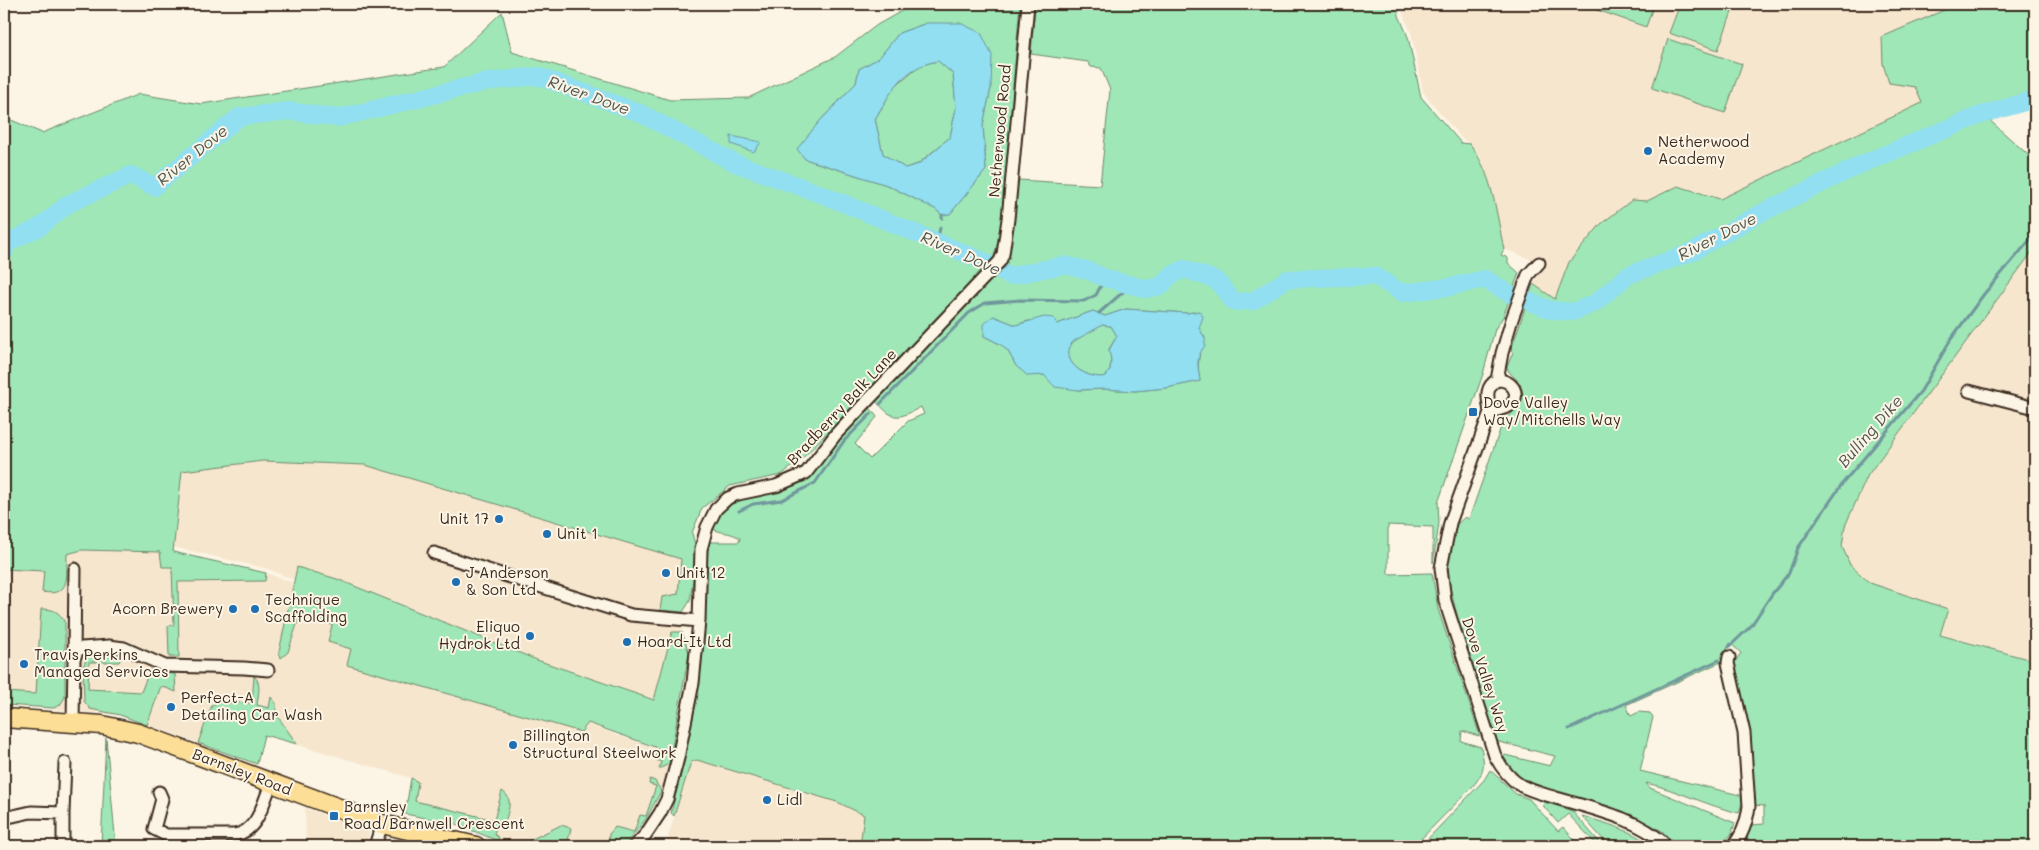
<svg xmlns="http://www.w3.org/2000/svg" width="2039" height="850" viewBox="0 0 2039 850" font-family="Mali,sans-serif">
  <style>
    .built { fill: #f7e6ce }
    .green { fill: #9fe7b6; stroke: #6d886a; fill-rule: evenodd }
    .water { fill: #91dff0; stroke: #6f979c; fill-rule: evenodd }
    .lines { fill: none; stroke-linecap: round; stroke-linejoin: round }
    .stream { stroke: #6f979c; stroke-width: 3 }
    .river { stroke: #91dff0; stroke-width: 18 }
    .street-casing { stroke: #3b2a1e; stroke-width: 15 }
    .primary-casing { stroke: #3b2a1e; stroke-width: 21 }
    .street { stroke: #fcf5e5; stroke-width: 11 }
    .primary { stroke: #fcde96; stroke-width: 18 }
    .poi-dot { fill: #1f6fb2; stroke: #fcf5e5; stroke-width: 2 }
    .labels { text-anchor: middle; stroke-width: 4; stroke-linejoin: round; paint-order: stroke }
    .street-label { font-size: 15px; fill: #3b2a1e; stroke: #fcf5e5 }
    .poi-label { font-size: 15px; fill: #3b2a1e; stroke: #fcf5e5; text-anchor: start }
    .water-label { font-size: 16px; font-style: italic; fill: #505752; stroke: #fcf5e5 }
  </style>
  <rect width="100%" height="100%" fill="#fcf5e5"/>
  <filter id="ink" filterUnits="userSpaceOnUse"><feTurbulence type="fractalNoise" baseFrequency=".02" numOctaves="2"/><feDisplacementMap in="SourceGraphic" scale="10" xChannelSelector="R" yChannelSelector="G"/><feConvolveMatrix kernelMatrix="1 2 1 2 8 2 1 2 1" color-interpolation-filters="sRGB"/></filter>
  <g filter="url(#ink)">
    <path class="built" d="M1407 4H2035V36L1934 98 1720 199 1678 186 1647 201H1632L1569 261 1555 299 1533 284 1543 267 1535 261 1504 249 1489 182 1481 158 1470 144 1461 138 1423 92 1411 32 1402 12Z
      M2035 248V661L1940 635 1948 609 1870 583 1850 565 1842 546 1845 526 1868 475Z
      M263 461 365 465 681 559 678 594 660 610 683 612 682 632 672 633 654 700 537 660 297 568 294 580 268 569 173 547 182 471Z
      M82 550 173 552 266 573 294 583 279 652H288L300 615 346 630 622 737 672 753 661 791 646 819 624 846H511L456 824 405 814 411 778 264 735 257 764 120 715 4 705V563L41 561Z
      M697 760 837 802 864 815 860 846H667L668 837 691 761Z
      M305 808 370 831 366 846H306Z"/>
    <path class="green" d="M914 4H1020L1001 232 993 259 802 459 781 475 730 486 702 508 692 533 697 552 690 601 683 612 660 610 662 597 678 594 681 559 365 465 263 461 182 471 173 552 266 573 265 581 178 582 179 657H169L168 626 174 625 172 567H162L160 552 82 550 67 554C66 576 72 597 42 592L44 571 4 569V117L42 133 139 94 201 104 444 67 502 12 512 52 670 100 748 98 835 57 877 25ZM927 23 991 88 983 125 986 170 950 214 942 215 935 209 887 185 805 159 798 149 819 122 856 83 859 69 879 58 899 33Z
      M1035 4H1402L1398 13 1408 37 1421 97 1461 143 1470 144C1493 174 1496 213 1504 249L1501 255 1508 258V263L1519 273 1503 317 1495 329 1483 374 1438 503 1439 523 1433 563V527L1388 525V574L1432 573 1438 609 1479 733V736L1462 731 1461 741 1481 747C1485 766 1485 771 1473 786L1414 846H860L864 815 837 802 697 760 691 762 674 816 671 813 686 754 698 685 708 549 711 542H739L740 538C729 531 720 534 712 528L716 516 733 500 754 494 782 491 809 478 835 441 868 405 877 417 855 444 870 459 908 421 924 414 921 407C896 420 894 421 874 399L980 291 1009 257 1015 215 1018 180 1100 185 1110 90 1101 68 1091 67 1088 62 1031 54ZM1126 309 1187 313 1200 311 1199 328 1205 338C1198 354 1197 364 1200 381L1166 388 1135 391 1104 389 1078 390 1044 375H1028L1016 366 1008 351 1000 344 984 336 993 316 1016 325 1028 321 1057 324 1093 311 1105 316Z
      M1580 4H1654L1646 27Z
      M1680 4H1735L1718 50 1669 33Z
      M1958 4H2035V92L1977 109 2035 161V248L1868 475 1845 526 1842 546 1850 565 1870 583 1948 609 1940 635 2035 661V846H1749L1747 834 1751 825 1764 824V806L1753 805 1751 738 1734 663 1741 653 1730 643 1721 662 1626 705 1631 716 1639 712 1650 713 1653 717 1640 771 1744 796 1739 813C1707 806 1678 790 1646 783L1650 788 1735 823 1731 835 1719 846H1677L1662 831 1632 816 1544 788 1520 777 1509 768 1503 756 1505 755 1550 766 1555 756 1499 742 1496 739 1460 626 1450 588 1448 565 1452 542 1456 525 1465 517 1469 519 1502 424 1519 405 1523 395 1520 383 1509 372 1507 367 1513 352 1511 350 1533 284 1555 299 1569 262 1601 224 1632 200 1647 201 1678 186 1720 199 1922 103 1915 87 1889 83 1883 64 1882 37Z
      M1668 39 1742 64 1725 113 1652 88Z
      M938 61 953 74 956 108 950 137 918 164 905 168 883 154 875 119 894 87 920 65Z
      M1102 325 1111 326 1117 336 1109 349 1111 359 1110 370 1106 376C1090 381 1058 363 1072 343 1074 340 1096 329 1102 325Z
      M297 567 337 579 537 660 654 700 672 632H682L689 653 669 764 659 769 661 762 654 759 658 748 588 723 581 732 347 665 351 649 328 642 332 625 300 615 288 652 281 658 279 652Z
      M41 609C54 609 59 611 65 623V697L60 705 54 708 4 705V692L36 694Z
      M93 654H115L122 656 119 662H89L88 689 141 692 150 669 163 673 175 674 176 692 161 686 147 725 120 715 90 709 84 701 83 668 86 659Z
      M254 676C262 683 258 695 257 705L269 708 271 697 276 703V714L297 744 264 735 257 764 198 743 212 705 219 702 252 703Z
      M106 738 116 846H101Z
      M1490 770 1516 794 1529 799 1558 831 1563 827 1580 846H1421L1484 780Z
      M411 778 418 782 415 801 494 820 502 791C515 799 507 813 504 826L497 824 494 834 499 838 498 841 456 824 405 814Z
      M650 779 655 781 661 791 646 819 624 846H608L609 834 615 827 634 832 640 815 646 816 656 786 649 784Z
      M1543 801 1572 811 1603 846H1598L1568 814 1558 823 1544 807Z
      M1582 816C1605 823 1633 830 1651 846H1609Z
      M561 825 571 828 567 845 569 846H529L528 841Z"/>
    <path class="water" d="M927 23H960L981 33 992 55 991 88 983 125 986 170 950 214 942 215 935 209 887 185 805 159 797 149 819 122 856 83 859 69 879 58 899 33ZM938 61 953 74 956 108 950 137 919 164 905 168 883 154 875 119C892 90 903 67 938 61Z
      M731 136 761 142 754 152 731 144Z
      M1126 309 1187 313 1200 311 1203 317 1199 328 1205 338V346C1195 357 1198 367 1200 381L1166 388 1135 391 1104 389 1078 390 1055 387 1044 375 1028 376 1016 366 1008 351 1000 344 984 336V324L993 316 1016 325 1044 317 1054 318 1057 324 1093 311 1105 316ZM1102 325 1111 326 1117 336 1109 350 1111 360 1110 370 1106 376C1090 381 1058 363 1072 343 1074 340 1097 329 1102 325Z"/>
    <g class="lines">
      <path class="stream" d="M942 218V215
        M937 242 940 228
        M1099 313 1131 285
        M880 404 969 313 985 303 1020 300 1084 301 1096 295 1105 278
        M739 511 753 504 782 500 815 483 844 441 871 414
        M1729 647 1751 626 1772 594 1789 573 1798 548 1842 484 1921 391 1951 339 1984 294 2035 234
        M1569 729 1719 660"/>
      <path class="river" d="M4 253 7 243 40 227 68 204 131 175 154 187 239 117 289 111 338 118 486 82 538 76 640 113 735 163 826 196 983 261 1010 276 1065 265 1087 270 1105 278 1146 289 1161 286 1170 276 1184 269 1216 280 1234 302 1253 301 1287 279 1375 276 1402 293 1449 287 1485 279 1508 293 1551 310 1573 312 1595 303 1628 275 1692 252 1757 215 1862 164 1978 116 2035 99"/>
      <defs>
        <path id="street" d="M1497 380 1502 353 1512 319 1528 275 1539 263
          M1497 380C1512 379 1523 396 1509 406 1504 409 1496 410 1490 412 1488 398 1484 388 1497 380Z
          M1969 391 2035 408
          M1490 412 1450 523 1441 568 1445 601 1495 756C1501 767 1509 778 1520 785 1530 791 1544 794 1556 798 1594 809 1638 818 1667 846
          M434 553 631 615 699 621
          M74 657 75 569
          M1729 657 1728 663 1744 733 1749 806C1747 821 1743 835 1733 846
          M73 723 74 659 77 651 82 648 109 646 124 648 165 666 244 668 268 670
          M159 792 162 799 154 829 166 835H235C258 831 263 803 271 784
          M4 818 31 812 63 813 65 763
          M63 840V813
          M375 846 382 824
          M635 846 646 834 660 813 667 799 678 758 693 683 699 621 701 549 707 527 716 509 728 498 738 494 776 486 806 473 836 434 1000 261 1003 254 1008 219 1028 4"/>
        <path id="primary" d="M4 718 102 725 138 733 382 824 476 846"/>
      </defs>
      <use href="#street" class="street-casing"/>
      <use href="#primary" class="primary-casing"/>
      <use href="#street" class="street"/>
      <use href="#primary" class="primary"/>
    </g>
  </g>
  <g class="poi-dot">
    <circle cx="1648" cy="151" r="5"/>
    <rect x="1468" y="407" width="10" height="10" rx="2.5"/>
    <circle cx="499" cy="519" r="5"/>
    <circle cx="547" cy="534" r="5"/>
    <circle cx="666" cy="573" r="5"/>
    <circle cx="456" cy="582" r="5"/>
    <circle cx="233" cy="609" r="5"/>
    <circle cx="255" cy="609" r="5"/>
    <circle cx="530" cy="636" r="5"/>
    <circle cx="627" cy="642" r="5"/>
    <circle cx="24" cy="664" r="5"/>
    <circle cx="171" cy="707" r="5"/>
    <circle cx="513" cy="745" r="5"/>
    <circle cx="767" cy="800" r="5"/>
    <rect x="329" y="811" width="10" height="10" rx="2.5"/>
  </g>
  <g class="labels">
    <g class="street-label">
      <text transform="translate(1000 131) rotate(-85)" y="5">Netherwood Road</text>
      <text transform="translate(842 407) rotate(-47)" y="5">Bradberry Balk Lane</text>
      <text transform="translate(1485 675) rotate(72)" y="5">Dove Valley Way</text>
      <text transform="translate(242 772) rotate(21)" y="5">Barnsley Road</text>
    </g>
    <g class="poi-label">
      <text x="1658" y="147">Netherwood<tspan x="1658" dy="17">Academy</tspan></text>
      <text x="1483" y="408">Dove Valley<tspan x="1483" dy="17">Way/Mitchells Way</tspan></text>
      <text x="489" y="524" text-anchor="end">Unit 17</text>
      <text x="557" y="539">Unit 1</text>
      <text x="466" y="578">J Anderson<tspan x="466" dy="17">&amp; Son Ltd</tspan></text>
      <text x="676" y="578">Unit 12</text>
      <text x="265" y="605">Technique<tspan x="265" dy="17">Scaffolding</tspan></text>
      <text x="223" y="614" text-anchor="end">Acorn Brewery</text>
      <text x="520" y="632" text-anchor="end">Eliquo<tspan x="520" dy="17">Hydrok Ltd</tspan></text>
      <text x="637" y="647">Hoard-It Ltd</text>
      <text x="34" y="660">Travis Perkins<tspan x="34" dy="17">Managed Services</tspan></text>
      <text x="181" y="703">Perfect-A<tspan x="181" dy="17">Detailing Car Wash</tspan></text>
      <text x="523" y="741">Billington<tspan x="523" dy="17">Structural Steelwork</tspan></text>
      <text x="777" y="805">Lidl</text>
      <text x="344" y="812">Barnsley<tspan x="344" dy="17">Road/Barnwell Crescent</tspan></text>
    </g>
    <g class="water-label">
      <text transform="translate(589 95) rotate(20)" y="6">River Dove</text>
      <text transform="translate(192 155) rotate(-39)" y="6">River Dove</text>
      <text transform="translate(1717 236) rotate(-27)" y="6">River Dove</text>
      <text transform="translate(961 253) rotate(24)" y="6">River Dove</text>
      <text transform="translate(1870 431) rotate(-49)" y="6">Bulling Dike</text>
    </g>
  </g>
  <rect width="2039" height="850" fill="none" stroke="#fcf5e5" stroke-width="20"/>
  <rect x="10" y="10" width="2019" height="830" fill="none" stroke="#3b2a1e" stroke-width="2" filter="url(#ink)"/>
</svg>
